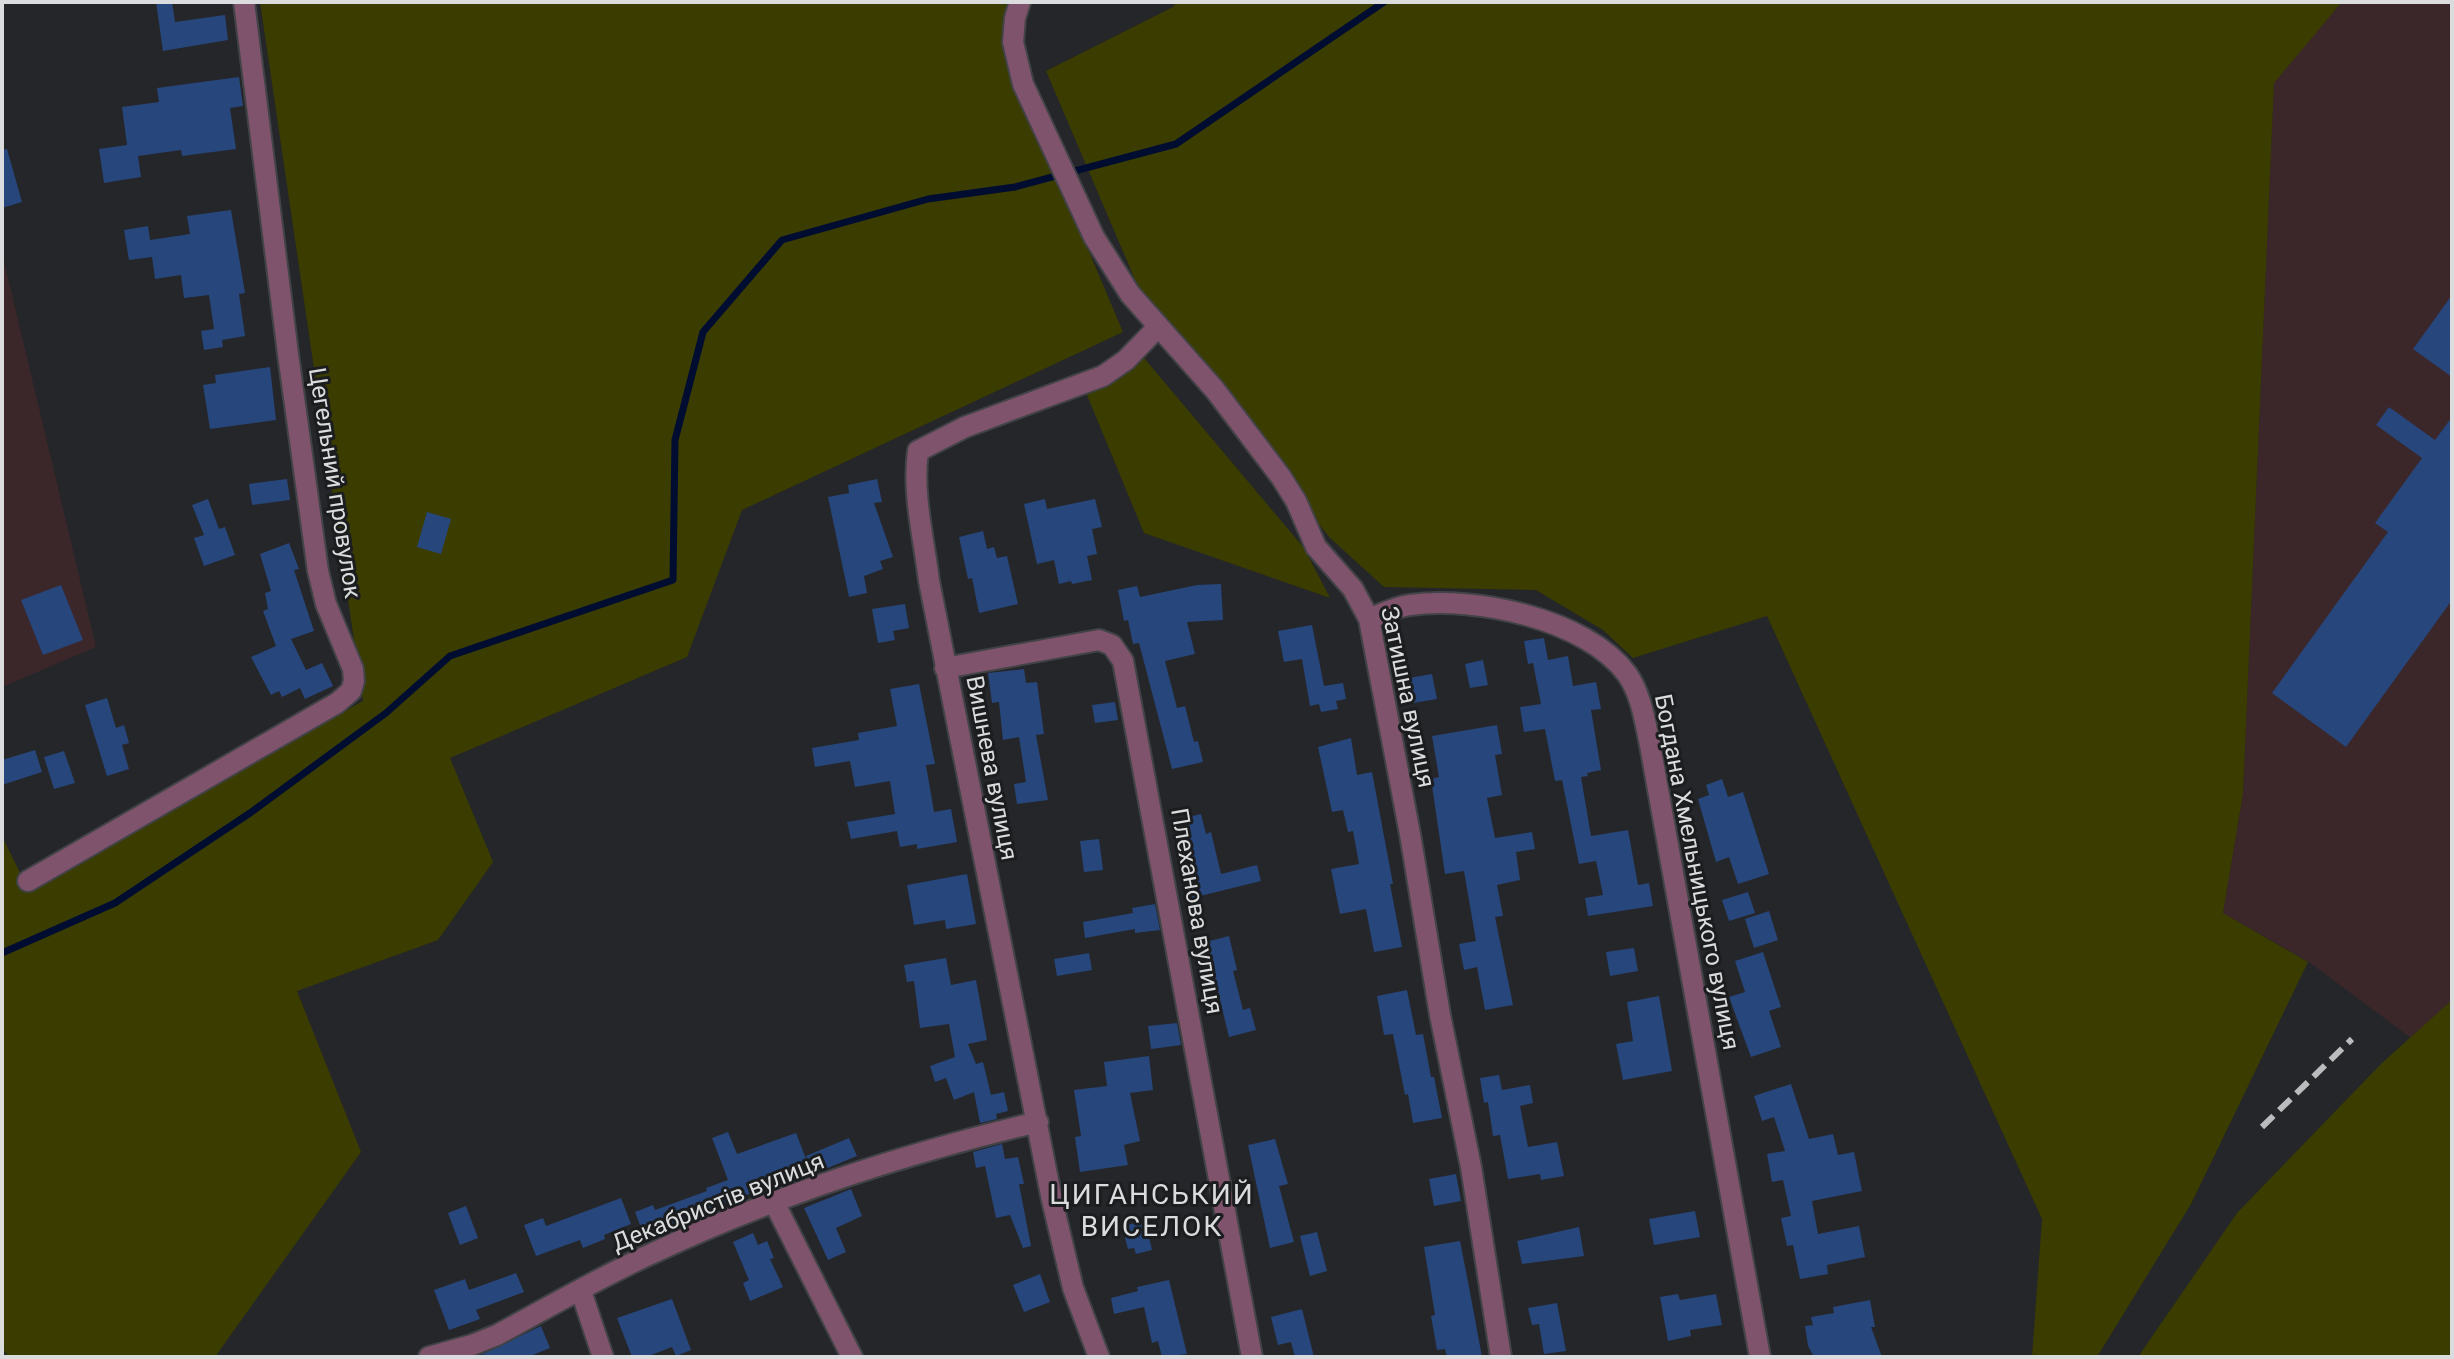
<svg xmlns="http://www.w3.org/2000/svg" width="2454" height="1359" viewBox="0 0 2454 1359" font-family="Roboto,sans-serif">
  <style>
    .industrial { fill: #3b272a }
    .green { fill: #3b3c00 }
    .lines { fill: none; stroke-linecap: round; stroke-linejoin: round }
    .stream { stroke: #000d31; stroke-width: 7 }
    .building { fill: #27467b }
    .street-casing { stroke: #424346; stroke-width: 24 }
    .street { stroke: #80536d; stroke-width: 20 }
    .rail { stroke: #bbbcbd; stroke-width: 6; stroke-dasharray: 16 8; stroke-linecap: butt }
    .labels { text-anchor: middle; stroke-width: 6; stroke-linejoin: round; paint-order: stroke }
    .street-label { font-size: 24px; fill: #dbdcdd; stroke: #1b1d1f }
    .quarter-label { font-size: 28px; letter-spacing: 2px; fill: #dbdcdd; stroke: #1b1d1f }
  </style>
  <rect width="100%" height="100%" fill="#252629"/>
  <path class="industrial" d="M2342 2H2452V1000L2411 1038 2309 962 2223 913 2243 794 2274 82Z
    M2 253 96 647 2 687Z"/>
  <path class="green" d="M260 2H1022L1005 53 1123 332 742 510 687 657 450 758 493 862 438 940 297 991 361 1152 215 1357H9L2 1348V836L28 889 363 701Z
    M1177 2H2342L2274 83 2243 794 2223 913 2308 962 2191 1204 2097 1357H2032L2042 1219 1767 616 1633 658 1603 630 1536 590 1384 587 1330 538 1148 310 1046 71 1173 7Z
    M1139 352 1304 548 1330 598 1144 533 1082 383Z
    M2452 1000V1357H2138L2237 1213 2382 1063Z"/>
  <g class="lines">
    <path class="stream" d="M2 953 115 903 250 813 386 713 450 656 673 580 675 440 703 332 782 240 928 199 1015 187 1176 144 1384 2"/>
  </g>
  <path class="building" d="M156 2H172L175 22 225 15 228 40 163 51Z
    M239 77 243 106 230 108 236 149 182 156 181 150 138 156 141 177 104 183 99 149 127 145 122 107 159 102 157 88Z
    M7 149 22 202 2 208V150Z
    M231 210 245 293 239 294 245 336 222 340 223 347 204 350 201 331 214 329 209 295 184 298 181 275 155 279 152 257 129 260 124 230 148 226 150 240 190 234 187 216Z
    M2452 295V377L2413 349Z
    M270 367 276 420 210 429 203 385 216 383 215 375Z
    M2389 407 2435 440 2452 417V600L2346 747 2272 693 2388 532 2375 523 2422 458 2376 425Z
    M287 479 290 500 252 505 249 484Z
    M877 479 882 502 874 503 893 557 880 561 883 569 864 576 867 593 849 597 828 497 849 493 848 485Z
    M208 499 219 529 225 527 235 555 204 566 194 538 204 535 192 505Z
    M1045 499 1047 509 1095 499 1102 527 1092 529 1097 554 1087 556 1092 580 1072 584 1071 581 1059 584 1054 560 1037 564 1024 504Z
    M427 512 451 519 441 554 417 547Z
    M983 531 987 549 994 547 997 558 1007 556 1018 604 979 613 972 578 968 579 959 537Z
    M289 543 299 569 294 570 314 631 291 639 306 670 322 663 333 686 305 699 300 688 282 697 279 691 271 695 251 657 276 646 263 611 268 609 265 593 271 591 260 554Z
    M1221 584 1223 620 1187 622 1195 654 1165 661 1177 708 1185 706 1194 742 1198 741 1203 762 1172 769 1139 643 1133 644 1128 620 1124 621 1118 590 1137 586 1140 597 1197 585Z
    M61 585 83 640 43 655 21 600Z
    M905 604 909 628 893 631 895 640 878 643 872 609Z
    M1312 625 1324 686 1343 683 1346 699 1336 701 1338 709 1321 712 1319 704 1310 706 1302 659 1284 662 1278 631Z
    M1544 638 1548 660 1568 656 1573 686 1596 682 1601 709 1591 710 1601 770 1587 773 1588 776 1581 777 1591 836 1628 830 1638 885 1649 883 1653 906 1588 916 1585 898 1603 895 1596 861 1579 864 1562 780 1555 781 1545 729 1524 732 1520 707 1541 704 1533 663 1528 664 1524 641Z
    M1483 660 1488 685 1470 688 1465 664Z
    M1024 669 1026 683 1037 682 1044 734 1036 735 1048 800 1017 804 1014 784 1026 782 1019 737 1003 740 999 702 992 703 988 673Z
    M1432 674 1437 699 1413 703 1409 678Z
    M919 684 935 764 926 765 934 812 951 809 957 842 917 849V844L900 847 897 831 851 839 847 822 895 814 890 781 855 787 850 761 815 767 812 748 859 740 858 733 897 726 890 689Z
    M107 698 116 728 124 725 129 743 122 745 129 769 107 776 85 705Z
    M1115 702 1118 720 1095 723 1092 705Z
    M1497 725 1502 754 1495 755 1502 795 1487 798 1495 838 1532 832 1535 849 1516 852 1520 880 1497 885 1503 916 1495 917 1513 1005 1485 1010 1477 967 1464 970 1459 944 1476 941 1464 871 1445 874 1431 779 1439 777 1432 736Z
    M1351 738 1357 775 1372 772 1393 884H1390L1402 947 1374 952 1366 909 1340 914 1331 869 1359 864 1353 831 1348 832 1343 810 1332 812 1318 747Z
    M35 750 42 772 2 785V760Z
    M64 751 75 783 54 789 44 757Z
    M1722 779 1728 797 1743 792 1769 874 1738 884 1729 857 1716 862 1698 799 1709 795 1706 785Z
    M1201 814 1206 834 1211 832 1221 874 1257 865 1261 881 1192 898 1188 882 1193 881 1179 819Z
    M1099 839 1103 870 1084 872 1080 841Z
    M967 874 976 924 946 929 945 920 914 925 907 885Z
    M1748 892 1755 913 1729 921 1722 900Z
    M1155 904 1160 930 1135 933V929L1085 938 1083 922 1133 913 1132 908Z
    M1769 911 1778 940 1754 948 1745 919Z
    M1229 936 1237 970 1233 971 1243 1010 1250 1008 1256 1030 1229 1037 1214 975 1210 976 1202 943Z
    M1634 948 1638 971 1610 976 1606 952Z
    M1763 952 1781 1007 1769 1011 1781 1047 1751 1057 1729 997 1745 992 1735 961Z
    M1089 953 1092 970 1057 976 1054 959Z
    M946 958 951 985 976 980 987 1040 968 1044 976 1064 983 1062 991 1095 1004 1092 1008 1111 996 1114 997 1119 980 1123 974 1092 954 1100 946 1078 935 1082 930 1066 955 1057 949 1024 920 1028 914 981 907 982 904 965Z
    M1407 990 1416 1035 1423 1034 1431 1077H1434L1442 1118 1413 1123 1408 1094 1405 1095 1393 1034 1384 1035 1377 996Z
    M1659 996 1672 1071 1623 1080 1616 1044 1633 1041 1627 1002Z
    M1177 1023 1181 1045 1151 1049 1148 1026Z
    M1149 1056 1153 1090 1130 1093 1140 1141 1124 1145 1128 1165 1080 1172 1075 1137 1081 1136 1074 1090 1107 1086 1104 1062Z
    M1499 1075 1502 1090 1530 1085 1533 1103 1520 1106 1528 1147 1557 1142 1564 1176 1541 1180 1540 1174 1508 1179 1500 1135 1493 1136 1488 1102 1484 1103 1480 1078Z
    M1791 1084 1809 1139 1833 1134 1838 1155 1854 1152 1862 1191 1812 1201 1818 1234 1859 1226 1865 1257 1827 1265 1828 1274 1800 1279 1793 1245 1787 1246 1781 1218 1791 1216 1783 1180 1772 1182 1767 1154 1785 1151 1774 1117 1762 1121 1754 1096Z
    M728 1132 737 1154 796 1133 810 1169 722 1205 703 1214 704 1216 645 1238 635 1212 653 1205 655 1210 707 1191 706 1188 728 1180 712 1138Z
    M849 1138 857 1156 813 1174 806 1156Z
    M1275 1139 1288 1184 1279 1186 1294 1242 1270 1248 1248 1145Z
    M1002 1144 1005 1159 1018 1157 1024 1184H1019L1031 1246 1023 1248 1010 1215 996 1218 985 1166 976 1168 973 1152Z
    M1456 1174 1461 1201 1434 1206 1429 1179Z
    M851 1189 862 1216 836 1228 846 1252 828 1260 804 1208Z
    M621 1198 631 1224 604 1235 605 1239 583 1248 580 1240 536 1256 524 1225 543 1218 546 1226Z
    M466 1206 478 1238 460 1245 448 1213Z
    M1695 1211 1700 1237 1654 1245 1649 1219Z
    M1145 1221 1152 1250 1136 1254 1134 1248 1128 1249 1122 1226Z
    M1579 1227 1584 1256 1522 1264 1517 1241Z
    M1317 1232 1327 1271 1310 1276 1300 1236Z
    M753 1233 758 1245 767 1241 774 1258 770 1259 783 1287 750 1301 743 1283 749 1280 733 1242Z
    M1460 1241 1469 1287 1482 1357H1447L1445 1349 1437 1350 1431 1316 1435 1315 1424 1247Z
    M516 1273 524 1292 476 1310 480 1319 449 1330 434 1290 465 1279 469 1290Z
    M1040 1274 1050 1302 1024 1312 1013 1285Z
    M1169 1280 1187 1354 1162 1357 1158 1341 1152 1343 1144 1307 1114 1314 1111 1298 1138 1291 1137 1287Z
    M1678 1294 1680 1300 1716 1294 1722 1325 1690 1330 1691 1336 1668 1341 1660 1297Z
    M672 1299 691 1350 676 1356 672 1347 646 1357H632L617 1318Z
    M1870 1300 1875 1327H1871L1882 1357H1814L1808 1346 1805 1326 1813 1325 1811 1317 1834 1313 1833 1307Z
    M1557 1303 1566 1351 1544 1354 1539 1324 1532 1325 1528 1308Z
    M1302 1309 1314 1357H1295L1291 1342 1278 1345 1271 1317Z
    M541 1326 550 1348 528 1357H477Z"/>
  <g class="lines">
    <defs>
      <path id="street" d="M1020 2 1015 18 1013 42 1023 84 1094 237 1130 294 1215 390 1281 477 1296 501 1316 547 1353 589 1369 619 1410 834 1440 1015 1471 1167 1501 1357
        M1369 619C1383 613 1396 607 1410 605 1476 596 1586 619 1627 674 1641 694 1645 721 1650 745L1760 1357
        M945 668 1099 640 1112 645 1123 661 1252 1357
        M28 881 337 703 351 691 354 681 353 669 326 604 318 571 288 354 244 2
        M774 1202 852 1357
        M581 1291 603 1357
        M429 1357 472 1345 497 1335C549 1307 600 1277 653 1253 775 1196 906 1153 1038 1122
        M1099 1357 1073 1288 1052 1200 929 581C924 539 912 494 918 451L965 427 1103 376 1126 360 1158 327"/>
    </defs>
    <use href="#street" class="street-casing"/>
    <use href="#street" class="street"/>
    <path class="rail" d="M2262 1127 2352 1039"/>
  </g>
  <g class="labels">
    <g class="street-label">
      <text transform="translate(335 483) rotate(81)" y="8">Цегельний провулок</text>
      <text transform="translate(1408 697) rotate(78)" y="8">Затишна вулиця</text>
      <text transform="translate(992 768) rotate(79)" y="8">Вишнева вулиця</text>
      <text transform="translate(1697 872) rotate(79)" y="8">Богдана Хмельницького вулиця</text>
      <text transform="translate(1197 911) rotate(80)" y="8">Плеханова вулиця</text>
      <text transform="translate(718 1202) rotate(-22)" y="8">Декабристів вулиця</text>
    </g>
    <g class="quarter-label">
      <text x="1152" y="1204">ЦИГАНСЬКИЙ<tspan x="1152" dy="32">ВИСЕЛОК</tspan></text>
    </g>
  </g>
  <rect width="2454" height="1359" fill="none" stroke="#dbdcdd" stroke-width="8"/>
</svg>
